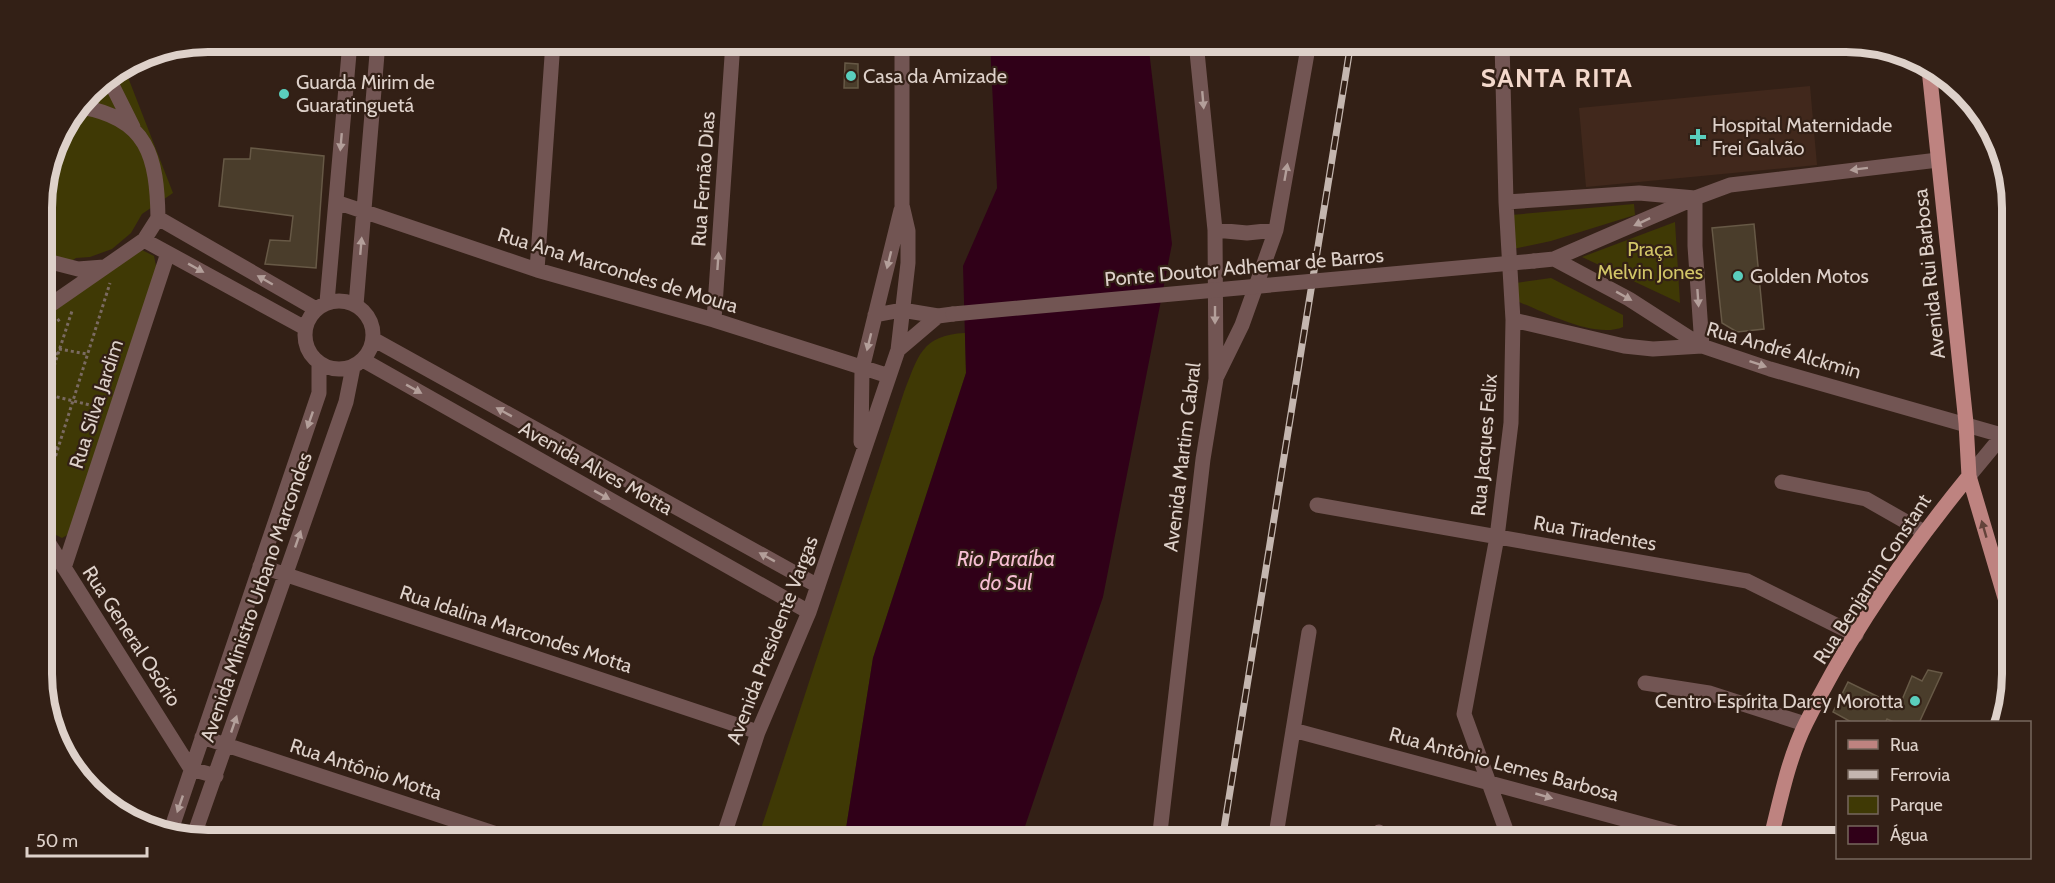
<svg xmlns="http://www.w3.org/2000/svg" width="2055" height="883" viewBox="0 0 2055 883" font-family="Cabin,sans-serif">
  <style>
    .built { fill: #41281c }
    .green { fill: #3f3905 }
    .water { fill: #300018 }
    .building { fill: #4a3d2b; stroke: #675946; stroke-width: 1.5 }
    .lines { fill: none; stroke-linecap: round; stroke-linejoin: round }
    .path { stroke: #7a6a61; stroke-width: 3; stroke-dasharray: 3 3; stroke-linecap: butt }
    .minor { stroke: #725553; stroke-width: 15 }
    .major { stroke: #be8380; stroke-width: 15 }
    .rail-casing { stroke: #c4b6af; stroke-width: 7 }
    .rail { stroke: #332016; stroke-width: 4.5; stroke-dasharray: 14; stroke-linecap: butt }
    .minor-bridge { stroke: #725553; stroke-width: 15 }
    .oneway { fill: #b39f9a }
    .oneway2 { fill: #64433b }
    .poi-dot { fill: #5acebd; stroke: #332016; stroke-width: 2 }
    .labels { text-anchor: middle; stroke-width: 4.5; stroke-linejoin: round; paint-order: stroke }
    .poi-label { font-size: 20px; fill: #ded1ca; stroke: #332016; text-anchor: start }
    .street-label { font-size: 20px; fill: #ded1ca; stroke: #332016 }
    .park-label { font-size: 20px; fill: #d1c567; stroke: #332016 }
    .water-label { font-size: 21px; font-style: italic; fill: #f6bdd2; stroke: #332016 }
    .district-label { font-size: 26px; font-weight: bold; letter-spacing: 1.5px; fill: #f3d8cb; stroke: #332016 }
    .rim { fill: none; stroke: #ded1ca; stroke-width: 8 }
  </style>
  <rect width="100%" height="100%" fill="#332016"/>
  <path class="built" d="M1810 86 1817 165 1586 187 1579 108Z"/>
  <path class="green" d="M124 67 173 193 142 214 131 233 112 249 90 257 76 258 43 280C43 253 38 222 43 196 51 141 76 97 124 67Z
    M1634 204 1635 215 1551 241 1513 249 1511 215Z
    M1675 222 1680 303 1582 257Z
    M142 250 154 256 157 271 71 533 62 538 52 533 43 518V319L132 255Z
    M1551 278 1623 315V327C1595 339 1546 313 1519 302L1516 283Z
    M965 333 966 373 873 658 844 841H757L904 392C918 357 921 335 965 333Z"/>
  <path class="water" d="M990 42H1148L1172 244 1103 597 1020 841H844L873 658 966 373 963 266 997 188Z"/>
  <path class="building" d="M845 63 858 64V88H844Z
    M251 148 324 156 316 268 265 264 270 240 290 241 293 216 219 206 224 159H250Z
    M1754 224 1764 329 1737 332 1722 323 1712 228Z
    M1928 670 1942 673 1919 723H1896L1887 719 1885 723H1853L1833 712 1848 682 1899 707 1912 676 1922 681Z"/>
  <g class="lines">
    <path class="path" d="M43 332 60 319
      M59 349 87 354
      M43 351 58 354
      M45 394 102 408
      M43 400 72 311
      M43 444 58 448
      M43 496 110 283
      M43 504 55 523
      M780 841 783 836 791 833 798 841"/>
    <path class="minor" d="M1502 42 1506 202 1513 320 1511 423 1497 537 1464 714 1510 841
      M108 77 133 127
      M81 107C148 118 157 157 158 218
      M1695 198V246L1702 346
      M336 202 537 270 714 320 889 376
      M1506 202 1639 193 1695 198
      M158 218 316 309
      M1215 230 1247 233 1276 230
      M144 240 305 328
      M1554 259 1629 299 1702 346
      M43 260 78 269 104 267
      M1534 261 1554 259 1695 198 1730 185 1938 160
      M537 270 553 42
      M305 335a34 34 0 1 1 68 0a34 34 0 1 1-68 0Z
      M327 302 350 42
      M356 305 378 42
      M43 310 144 240 158 218
      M875 315 902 310 938 316 953 314
      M714 320 733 42
      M1513 320 1624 346 1653 349 1702 346 1770 369 2012 438
      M373 339 818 586
      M898 350 938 316
      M363 360 809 612
      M1217 376 1242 325 1276 230 1309 42
      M861 442 862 369 901 210
      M1969 476 2012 424
      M1782 482 1866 499 1924 532
      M1317 505 1747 581 1856 635
      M43 534 191 769 216 776
      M260 566 758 732
      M64 568 168 253
      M1645 683 1709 693 1805 724
      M1293 730 1705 841
      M202 737 518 841
      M170 833 319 393V363
      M193 838 346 402 353 367
      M722 841 758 732 809 612 898 350 908 263V231L902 205V42
      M1159 841 1203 459 1216 379 1215 230 1196 42
      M1275 841 1309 632
      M1375 841 1379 832"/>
    <path class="major" d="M1929 69 1966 423 1969 476 2013 625
      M1770 841C1780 802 1788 759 1806 723 1849 635 1907 552 1969 476"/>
    <defs>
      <path id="rail" d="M1222 841 1351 42"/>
    </defs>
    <use href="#rail" class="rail-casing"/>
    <use href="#rail" class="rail"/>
    <path class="minor-bridge" d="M953 314 1534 261"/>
  </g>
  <defs><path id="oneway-solid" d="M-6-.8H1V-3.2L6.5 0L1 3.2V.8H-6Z" transform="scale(1.5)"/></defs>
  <g class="oneway">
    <use href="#oneway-solid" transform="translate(1203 100) rotate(85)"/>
    <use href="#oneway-solid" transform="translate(341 142) rotate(95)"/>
    <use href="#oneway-solid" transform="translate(1859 169) rotate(173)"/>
    <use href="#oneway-solid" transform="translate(1286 172) rotate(-80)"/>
    <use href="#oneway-solid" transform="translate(1642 222) rotate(155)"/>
    <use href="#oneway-solid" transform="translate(361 246) rotate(-85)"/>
    <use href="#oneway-solid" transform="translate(889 260) rotate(104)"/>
    <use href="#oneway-solid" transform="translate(718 261) rotate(-86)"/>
    <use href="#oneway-solid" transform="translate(196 268) rotate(29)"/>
    <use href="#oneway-solid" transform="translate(265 280) rotate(-150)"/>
    <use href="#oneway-solid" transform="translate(1624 296) rotate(29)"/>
    <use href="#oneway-solid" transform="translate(1698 298) rotate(86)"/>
    <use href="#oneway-solid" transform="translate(1215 315) rotate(90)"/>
    <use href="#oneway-solid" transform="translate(869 342) rotate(104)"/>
    <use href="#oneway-solid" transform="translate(1758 364) rotate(19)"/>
    <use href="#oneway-solid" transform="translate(414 389) rotate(29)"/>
    <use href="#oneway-solid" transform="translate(504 412) rotate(-151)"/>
    <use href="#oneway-solid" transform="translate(310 420) rotate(109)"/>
    <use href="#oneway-solid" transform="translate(602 495) rotate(29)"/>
    <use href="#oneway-solid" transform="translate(298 539) rotate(-71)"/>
    <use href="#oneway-solid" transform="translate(767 557) rotate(-151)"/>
    <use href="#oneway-solid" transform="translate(234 724) rotate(-71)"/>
    <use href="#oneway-solid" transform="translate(1544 796) rotate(16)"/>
    <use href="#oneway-solid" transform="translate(180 804) rotate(109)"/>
  </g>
  <use class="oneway2" href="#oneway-solid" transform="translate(1984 529) rotate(-106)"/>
  <g class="poi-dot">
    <circle cx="851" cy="76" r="6"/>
    <circle cx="284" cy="94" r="6"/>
    <path d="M1695 128h6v6h6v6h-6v6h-6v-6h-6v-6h6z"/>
    <circle cx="1738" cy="276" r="6"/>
    <circle cx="1915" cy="701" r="6"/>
  </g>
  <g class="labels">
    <g class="poi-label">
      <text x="863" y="83">Casa da Amizade</text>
      <text x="296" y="89">Guarda Mirim de<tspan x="296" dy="23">Guaratinguetá</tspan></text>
      <text x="1712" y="132">Hospital Maternidade<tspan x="1712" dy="23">Frei Galvão</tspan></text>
      <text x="1750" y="283">Golden Motos</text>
      <text x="1903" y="708" text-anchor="end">Centro Espírita Darcy Morotta</text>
    </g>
    <g class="street-label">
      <text transform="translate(703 179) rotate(-86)" y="7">Rua Fernão Dias</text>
      <text transform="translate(1244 267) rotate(-5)" y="7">Ponte Doutor Adhemar de Barros</text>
      <text transform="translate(618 270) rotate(17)" y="7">Rua Ana Marcondes de Moura</text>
      <text transform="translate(1929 274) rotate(-96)" y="7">Avenida Rui Barbosa</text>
      <text transform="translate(1784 350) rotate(16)" y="7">Rua André Alckmin</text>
      <text transform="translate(96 404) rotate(-72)" y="7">Rua Silva Jardim</text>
      <text transform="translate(1484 445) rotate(-85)" y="7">Rua Jacques Felix</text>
      <text transform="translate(1182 457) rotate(-83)" y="7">Avenida Martim Cabral</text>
      <text transform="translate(596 468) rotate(29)" y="7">Avenida Alves Motta</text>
      <text transform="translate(1595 533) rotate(10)" y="7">Rua Tiradentes</text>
      <text transform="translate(1872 579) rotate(-57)" y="7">Rua Benjamin Constant</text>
      <text transform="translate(256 597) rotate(-71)" y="7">Avenida Ministro Urbano Marcondes</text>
      <text transform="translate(516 629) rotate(18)" y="7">Rua Idalina Marcondes Motta</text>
      <text transform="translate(132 636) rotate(57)" y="7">Rua General Osório</text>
      <text transform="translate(772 640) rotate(-69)" y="7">Avenida Presidente Vargas</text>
      <text transform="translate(1504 764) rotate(15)" y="7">Rua Antônio Lemes Barbosa</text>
      <text transform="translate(366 769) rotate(18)" y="7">Rua Antônio Motta</text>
    </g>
    <g class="park-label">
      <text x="1650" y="256">Praça<tspan x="1650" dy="23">Melvin Jones</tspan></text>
    </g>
    <g class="water-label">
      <text x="1006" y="566">Rio Paraíba<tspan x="1006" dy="24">do Sul</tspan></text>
    </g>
    <g class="district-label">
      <text x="1557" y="87">SANTA RITA</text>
    </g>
  </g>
  <path d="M0 0H2055V883H0ZM208 52H1846A156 156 0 0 1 2002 208V674A156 156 0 0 1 1846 830H208A156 156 0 0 1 52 674V208A156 156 0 0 1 208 52Z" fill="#332016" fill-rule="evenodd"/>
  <path class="rim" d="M208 52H1846A156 156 0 0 1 2002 208V674A156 156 0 0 1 1846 830H208A156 156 0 0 1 52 674V208A156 156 0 0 1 208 52Z"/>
  <rect x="1836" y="721" width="195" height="138" fill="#332016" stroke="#77675e" stroke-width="1.5"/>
  <rect x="1848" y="740" width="30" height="9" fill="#be8380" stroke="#77675e" stroke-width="1.5"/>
  <text x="1890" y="751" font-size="18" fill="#ded1ca">Rua</text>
  <rect x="1848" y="770" width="30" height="9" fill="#c4b6af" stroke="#77675e" stroke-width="1.5"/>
  <text x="1890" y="781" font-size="18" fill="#ded1ca">Ferrovia</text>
  <rect x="1848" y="796" width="30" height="18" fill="#3f3905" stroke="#77675e" stroke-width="1.5"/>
  <text x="1890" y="811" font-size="18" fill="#ded1ca">Parque</text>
  <rect x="1848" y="826" width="30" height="18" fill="#300018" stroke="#77675e" stroke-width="1.5"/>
  <text x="1890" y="841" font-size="18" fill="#ded1ca">Água</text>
  <path d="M27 847v9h120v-9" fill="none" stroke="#ded1ca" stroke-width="3"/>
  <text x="36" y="847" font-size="18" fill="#ded1ca" stroke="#332016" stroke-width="4.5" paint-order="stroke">50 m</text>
</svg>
